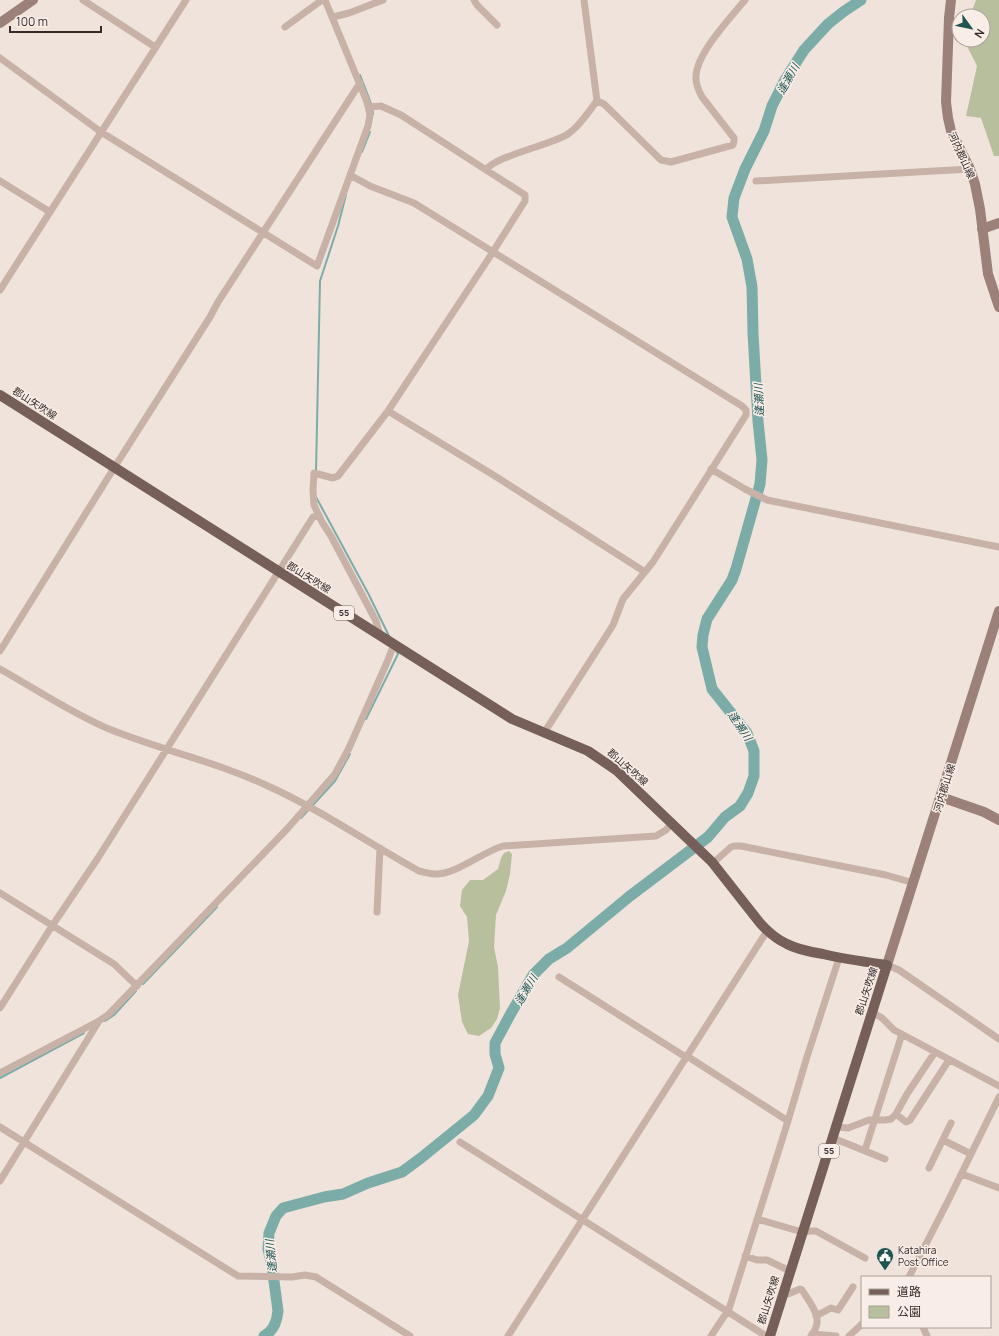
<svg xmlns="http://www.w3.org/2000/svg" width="999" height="1336" viewBox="0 0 999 1336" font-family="Manrope,'Noto Sans JP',sans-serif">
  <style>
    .green { fill: #b8bf9c }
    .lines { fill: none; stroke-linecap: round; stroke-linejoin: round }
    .stream { stroke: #7baca7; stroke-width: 2 }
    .river { stroke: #7baca7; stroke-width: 11 }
    .street { stroke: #c8b2a8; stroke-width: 7 }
    .secondary { stroke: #9b8179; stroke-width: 10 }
    .primary { stroke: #765f59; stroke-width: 10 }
    .labels { text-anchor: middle; stroke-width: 3; stroke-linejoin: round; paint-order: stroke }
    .shield { fill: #f8eee7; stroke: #706561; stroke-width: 1 }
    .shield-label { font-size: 9px; font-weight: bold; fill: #352a28 }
    .street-label { font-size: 10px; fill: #352a28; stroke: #f8eee7 }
    .poi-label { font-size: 10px; fill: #352a28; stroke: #f8eee7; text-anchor: start }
    .water-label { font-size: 11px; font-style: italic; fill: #1f5451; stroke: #f8eee7 }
  </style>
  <rect width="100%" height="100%" fill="#f0e3db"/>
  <path class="green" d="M976 0H999V156H994L981 118 966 116 977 66 964 40H983V16H970Z
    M509 851 512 854 510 874 506 891 496 915 494 947 498 967 500 1008 497 1019 491 1028 479 1036 468 1034 462 1022 458 995 469 941 467 917 460 906 462 890 470 880H483L498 869 501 858 504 853Z"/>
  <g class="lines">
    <path class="stream" d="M360 75 372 106 373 114
      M362 152 370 132
      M316 472 320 281 338 226 346 195
      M316 497 369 595 389 636
      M366 719 398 654 395 649
      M301 818 335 781 350 754
      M143 984 217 907
      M105 1021 114 1015 136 991
      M0 1078 84 1033"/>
    <path class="river" d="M264 1336C274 1331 277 1321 278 1311L272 1266 268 1249 269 1233 276 1216 283 1208 324 1197 343 1194 368 1183 402 1172 421 1158 474 1115 488 1096 499 1068 495 1054V1043L510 1015 533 975 549 959 567 948 630 896 708 837 725 817 740 806 748 793 754 776V751L747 733 712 689 702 647 703 635 707 619 732 580 736 569 760 484 762 460 758 421 753 333 752 287 747 259 732 217 734 198 745 169 764 131 772 106 785 80 804 50 828 24 843 12 861 0"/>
    <path class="street" d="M83 0 155 47
      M474 0 477 5 497 25
      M333 17 349 13 383 0
      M285 27 322 0
      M0 58 101 132 317 266 368 126 370 115 367 102 325 0
      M597 101 604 104 661 160 671 162 733 145 734 141V138L702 97C699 91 695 84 696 76 697 53 730 18 745 0
      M369 107 381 106 401 115 525 195V201L489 258 388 411 338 476 333 478 314 473 313 490 314 505 322 522 331 536 376 621 380 635
      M486 170C495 156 551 145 568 134 580 126 588 112 597 101L584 0
      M350 175 370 186 414 203 742 406 746 410V415L653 562 623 599 613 625 608 633 544 733
      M0 181 50 212
      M756 181 970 169
      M0 290 186 0
      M388 411 495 476 645 572
      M711 469 745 489 767 500 999 547
      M0 651 114 468 210 317 218 302 360 83
      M0 669C36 689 71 713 109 729 161 750 217 762 268 786 321 810 368 843 419 871 423 872 429 874 434 874 456 875 482 852 503 846L656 836 666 830 672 823
      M713 863 731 847 734 846H741L886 875 914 883
      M0 893 114 964 137 986
      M377 912 380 848
      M887 965 899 970 999 1039
      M559 977 684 1056 690 1058 788 1121
      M0 1008 52 926 98 858 313 517 319 515
      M872 1012 882 1018 894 1030 999 1086
      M0 1073 99 1021 109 1014 288 828 335 774 349 748 388 660 394 644
      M896 1114 906 1122 910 1120 949 1060
      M0 1127 238 1276 292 1277 305 1275 316 1277 410 1336
      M836 1127 848 1128 869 1120H885L891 1119 896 1114 907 1094 935 1052
      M833 1138 885 1159
      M943 1140 971 1154
      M460 1142 766 1336
      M865 1150 902 1034
      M929 1168 951 1123
      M962 1174 999 1188
      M0 1181 99 1021
      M757 1219 802 1232 811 1231H816L865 1258
      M745 1256 757 1260H767L790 1271
      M909 1277 948 1201 999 1097
      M783 1294H788L800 1289 802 1290C812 1306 825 1319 811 1336
      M816 1316 831 1308 838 1310 853 1287
      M923 1327 927 1336
      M812 1334 836 1336
      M508 1336 767 931
      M711 1336 729 1309 788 1121 806 1060 839 958
      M849 1336 862 1324"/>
    <path class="secondary" d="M951 0 949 18 946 102 948 118 951 131 970 169 975 184 980 209 988 274 999 307
      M0 23 33 0
      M982 229 999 223
      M941 797 984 812 999 820
      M887 965 999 611"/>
    <path class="primary" d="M0 395 512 719 588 751 616 770 712 862 760 923C768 932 776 939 787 944 798 950 811 952 823 954 844 959 866 962 887 965L770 1336"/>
  </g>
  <defs>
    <symbol id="civic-pin" viewBox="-11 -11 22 30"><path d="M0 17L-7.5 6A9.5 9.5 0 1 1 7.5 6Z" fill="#1f5451" stroke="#f8eee7"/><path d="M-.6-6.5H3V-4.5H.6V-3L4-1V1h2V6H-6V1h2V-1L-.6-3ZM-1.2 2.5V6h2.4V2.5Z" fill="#fff"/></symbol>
  </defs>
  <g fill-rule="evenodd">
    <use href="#civic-pin" x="875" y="1246" width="20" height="27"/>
  </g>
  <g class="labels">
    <g class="shield">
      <rect x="334" y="606" width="20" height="14" rx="3"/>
      <rect x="819" y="1144" width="20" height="14" rx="3"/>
    </g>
    <g class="shield-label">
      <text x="344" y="616">55</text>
      <text x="829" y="1154">55</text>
    </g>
    <g class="street-label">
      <text transform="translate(962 155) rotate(66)" y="4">河内郡山線</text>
      <text transform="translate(35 403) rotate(33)" y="4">郡山矢吹線</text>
      <text transform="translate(309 577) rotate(32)" y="4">郡山矢吹線</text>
      <text transform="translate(628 767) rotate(41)" y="4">郡山矢吹線</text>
      <text transform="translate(944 788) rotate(-73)" y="4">河内郡山線</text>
      <text transform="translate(866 991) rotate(-72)" y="4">郡山矢吹線</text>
      <text transform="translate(768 1300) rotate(-73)" y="4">郡山矢吹線</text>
    </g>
    <g class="poi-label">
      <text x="898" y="1254">Katahira<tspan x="898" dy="12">Post Office</tspan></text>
    </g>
    <g class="water-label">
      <text transform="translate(788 79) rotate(-61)" y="4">逢瀬川</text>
      <text transform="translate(759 400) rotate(-93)" y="4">逢瀬川</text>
      <text transform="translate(740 726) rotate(56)" y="4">逢瀬川</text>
      <text transform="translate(526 990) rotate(-59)" y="4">逢瀬川</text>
      <text transform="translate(271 1256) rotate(-95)" y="4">逢瀬川</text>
    </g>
  </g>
  <rect x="861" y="1276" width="130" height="52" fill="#f8eee7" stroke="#aaa09b"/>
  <rect x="869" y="1289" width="20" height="6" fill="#765f59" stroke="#aaa09b"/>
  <text x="897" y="1296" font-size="12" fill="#352a28">道路</text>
  <rect x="869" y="1306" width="20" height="12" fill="#b8bf9c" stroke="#aaa09b"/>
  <text x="897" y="1316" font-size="12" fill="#352a28">公園</text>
  <g transform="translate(971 28) rotate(123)"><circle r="19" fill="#f8eee7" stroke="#aaa09b"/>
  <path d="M0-3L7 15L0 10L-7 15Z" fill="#1f5451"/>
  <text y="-6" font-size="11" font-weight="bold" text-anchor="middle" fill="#352a28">N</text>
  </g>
  <path d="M10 26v6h91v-6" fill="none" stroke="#352a28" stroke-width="2"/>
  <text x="16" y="26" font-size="12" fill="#352a28" stroke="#f8eee7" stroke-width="3" paint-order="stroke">100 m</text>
</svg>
